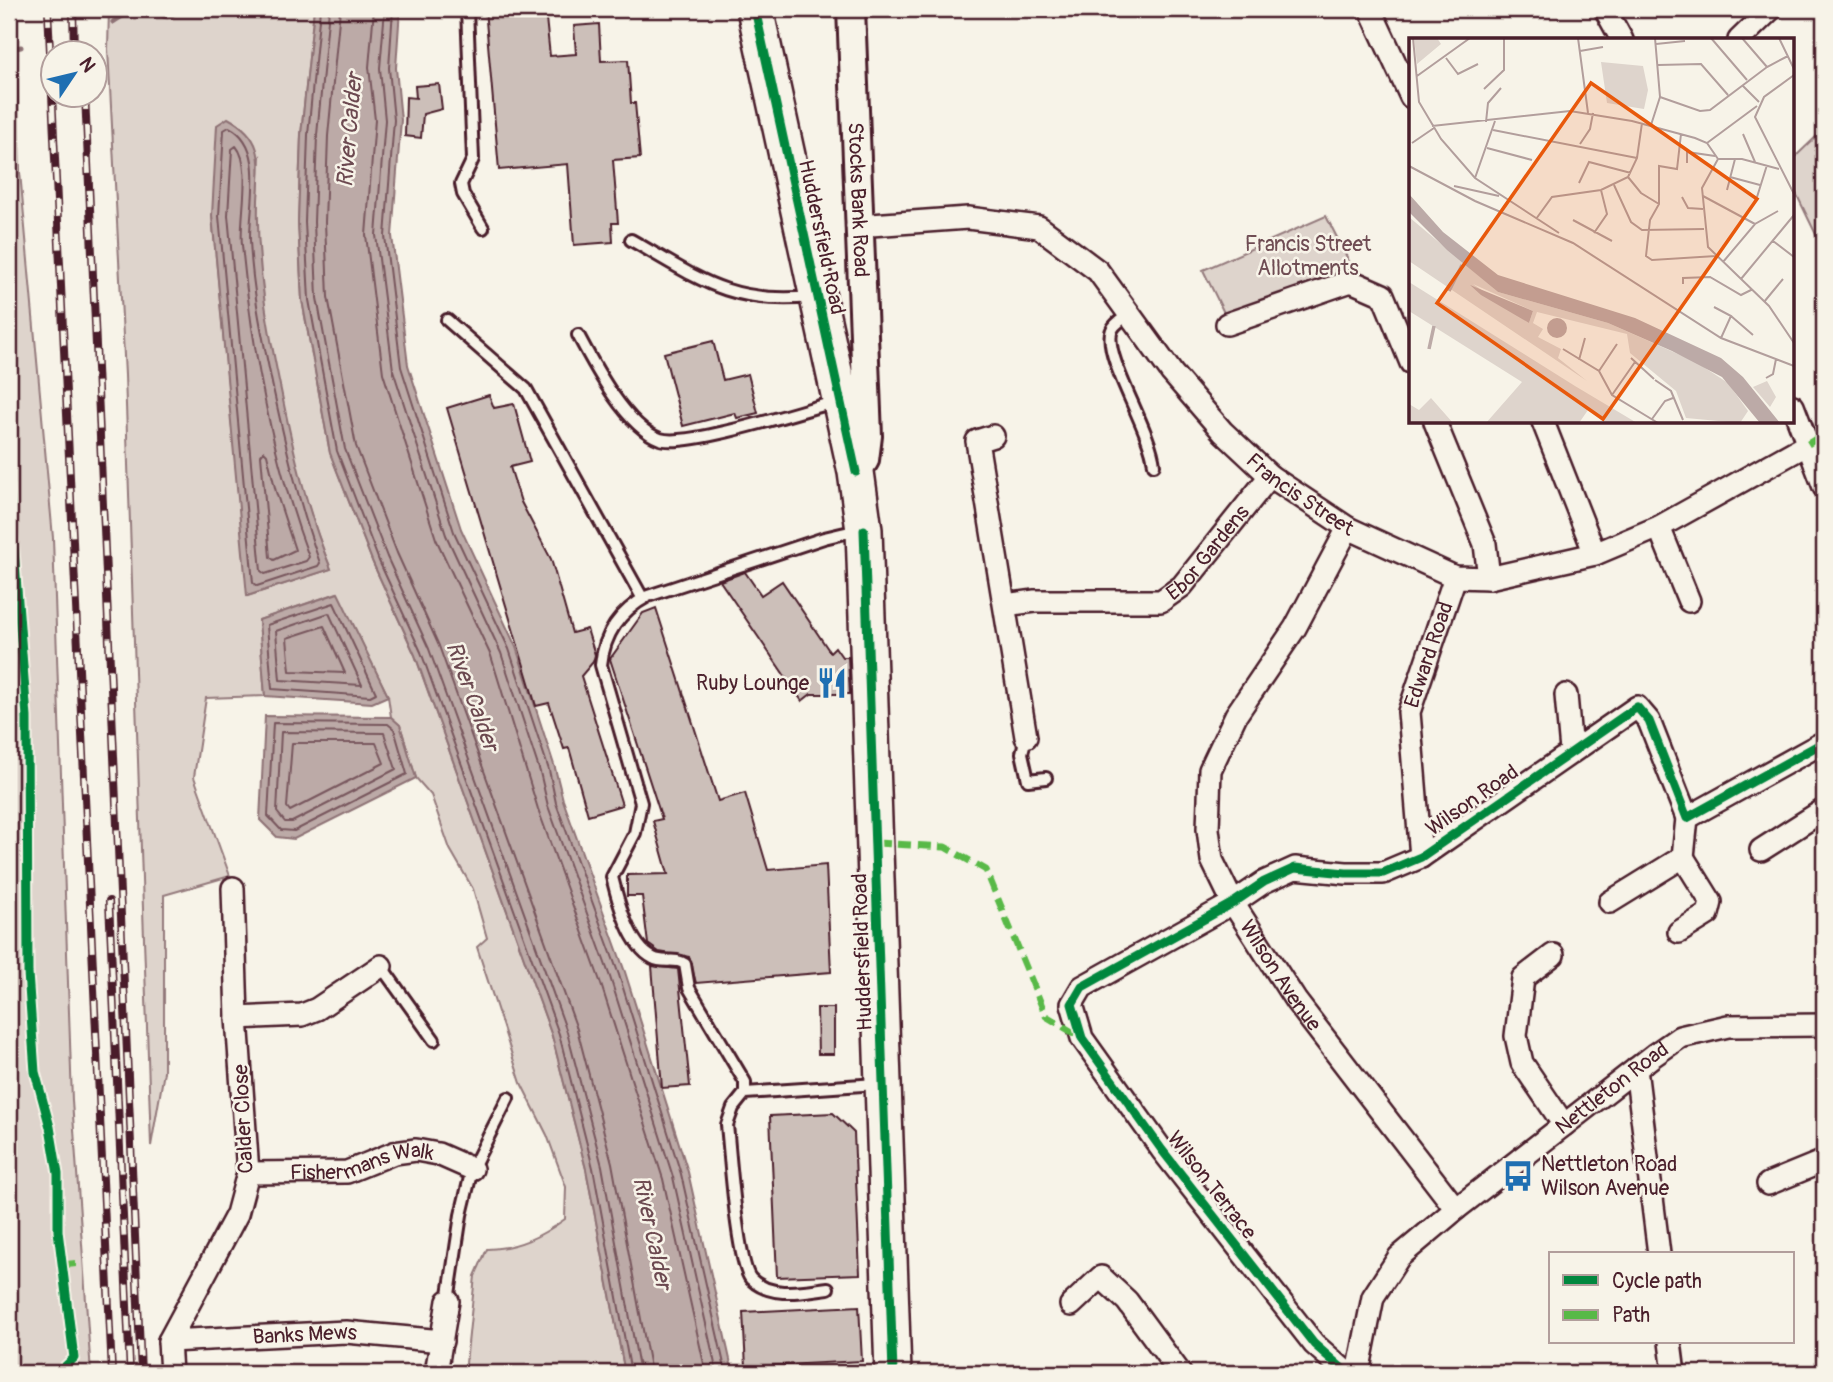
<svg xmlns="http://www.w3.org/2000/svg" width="1833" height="1382" viewBox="0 0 1833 1382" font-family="Pangolin,sans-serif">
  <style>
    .green { fill: #ded4cc; stroke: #947a7c; stroke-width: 2; fill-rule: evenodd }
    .water { fill: #bcaaa7; stroke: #8e7275; stroke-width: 2 }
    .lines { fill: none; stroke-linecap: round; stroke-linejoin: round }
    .shore { stroke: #78575d; stroke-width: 2 }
    .stream { stroke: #8e7275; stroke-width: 5 }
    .building { fill: #ccbfb9; stroke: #4a1f2b; stroke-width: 2 }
    .service-casing { stroke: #4a1f2b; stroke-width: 16 }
    .minor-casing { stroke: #4a1f2b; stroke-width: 26 }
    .tertiary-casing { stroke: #4a1f2b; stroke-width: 32 }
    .trunk-casing { stroke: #4a1f2b; stroke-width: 40 }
    .service { stroke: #f7f3e8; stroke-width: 10 }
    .minor { stroke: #f7f3e8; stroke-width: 21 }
    .tertiary { stroke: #f7f3e8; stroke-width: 26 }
    .trunk { stroke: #f7f3e8; stroke-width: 35 }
    .rail-casing { stroke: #4a1f2b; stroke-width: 8 }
    .rail { stroke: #f7f3e8; stroke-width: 5; stroke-dasharray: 16; stroke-linecap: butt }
    .quiet { stroke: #58b947; stroke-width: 7; stroke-dasharray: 14 7; stroke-linecap: butt }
    .cycleway-casing { stroke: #f7f3e8; stroke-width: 13 }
    .cycleway { stroke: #00873e; stroke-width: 9 }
    .labels { text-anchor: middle; stroke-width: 5; stroke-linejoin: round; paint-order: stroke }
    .street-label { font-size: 21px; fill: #4a1f2b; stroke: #f7f3e8 }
    .park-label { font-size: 21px; fill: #6f4c53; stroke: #f7f3e8 }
    .poi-label { font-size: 21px; fill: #4a1f2b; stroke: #f7f3e8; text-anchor: end }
    .water-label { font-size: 23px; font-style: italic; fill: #6c4950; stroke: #f7f3e8 }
    .inset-river { fill: none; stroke: #bcaaa7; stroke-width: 3.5 }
    .inset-road { fill: none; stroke: #b29e9c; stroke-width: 2 }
    .view { fill: #e8590c; fill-opacity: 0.15; stroke: #e8590c; stroke-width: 3.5 }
    .inset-edge { fill: none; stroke: #4a1f2b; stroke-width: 3.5 }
  </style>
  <rect width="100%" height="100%" fill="#f7f3e8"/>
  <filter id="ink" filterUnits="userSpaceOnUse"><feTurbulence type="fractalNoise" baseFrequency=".0143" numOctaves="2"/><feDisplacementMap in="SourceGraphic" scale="14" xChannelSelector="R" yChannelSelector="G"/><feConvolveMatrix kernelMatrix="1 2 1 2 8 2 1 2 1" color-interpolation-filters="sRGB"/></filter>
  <g filter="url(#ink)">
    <path class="green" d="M9 9H15L20 172 53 538 72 1101 91 1373H9Z
      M109 9H314L301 135 298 222 302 300 330 453 373 563 415 655 552 1036 586 1169 625 1373H465L475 1276 487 1249C518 1248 540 1237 565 1219L566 1187 547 1135 521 1083 477 947 487 938 473 889 450 849 431 795 416 778 400 725 391 717 388 696 337 593 259 620 265 696 206 698 194 777 230 876 164 895V1072L151 1146 125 375 108 49ZM260 157C259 185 256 214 257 242 264 344 292 474 331 569L248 596 212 216Z
      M1824 129V251L1793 187V159Z
      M1326 216 1353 269 1227 319 1203 270Z"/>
    <path class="water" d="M314 9H400L396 68 401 120 392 236 408 365 461 529 516 647 555 768 563 800 625 972 688 1172 733 1373H625L586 1169 552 1036 415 655 373 563 330 453 302 300 298 222 301 135Z
      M228 118C265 138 260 162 258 200 256 268 269 334 283 400 295 458 308 514 331 569L247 596 212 215 217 125Z
      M338 593 388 696 372 703 265 696 259 620Z
      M265 716 391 717 400 725 416 778 294 839 277 837 260 820Z"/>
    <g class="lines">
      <path class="shore" d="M320 9 308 135 305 222 309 300 337 451 379 561 421 652 559 1034 593 1168 631 1373
        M329 9 317 135 314 222 317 298 345 449 387 557 429 649 567 1032 602 1166 640 1373
        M340 9 328 136 325 222 328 297 356 446 397 553 439 646 577 1029 612 1163 651 1373
        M374 9 369 67 375 120 366 235 383 373 436 539 491 656 538 809 600 981 663 1179 706 1373
        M385 9 380 68 385 120 376 235 393 370 446 535 501 653 540 772 548 806 610 977 673 1177 717 1373
        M393 9 389 68 394 120 385 236 401 367 454 532 509 649 549 770 556 803 619 975 681 1174 726 1373
        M229 127C267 146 249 205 250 240 252 289 263 340 273 388 286 447 299 505 320 563L318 566 257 586 253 583 219 216 224 130Z
        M236 146C253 166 239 218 242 245 252 350 272 458 309 557L306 561 265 574 261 571 228 215 232 149Z
        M264 451 267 454 276 492 295 550 274 560 270 557 261 455Z
        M334 603 376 693 370 696 272 689 267 625Z
        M329 613 362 685 280 680 276 631Z
        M324 626 345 673 290 671 287 638Z
        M273 723 388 724 394 729 407 774 294 831 281 830 268 816Z
        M281 732 384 733 396 769 292 822H285L277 812Z
        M292 743H376L384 763 290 811 287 807Z"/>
      <path class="stream" d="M113 22C124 15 137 6 151 10 168 15 161 23 181 9
        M9 49 21 47"/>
    </g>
    <path class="building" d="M485 9H545L550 56 576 54 574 26 599 24 601 61 628 60 631 103H635L640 158 613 160 618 223H612L613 242 574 245 568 164 499 170Z
      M439 84 442 109 423 114 421 138 405 136 406 97 416 98 415 86Z
      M713 341 723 380 748 374 758 413 737 418 735 413 683 426 664 353Z
      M489 395 494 408 514 404 530 462 510 467 521 502 551 559 572 633 587 629 595 655 593 662 581 676 622 805 588 815 569 748 564 749 549 703 536 706 447 408Z
      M745 572 761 595 782 581 830 652 835 647 842 657H848L850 694H811L802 701 720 581Z
      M656 608 718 801 745 793 768 870 826 865 831 972 696 983 689 957 659 952 648 944 642 896H627V875L668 874 653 821 662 819 610 659 643 613Z
      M652 966 678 969 690 1086 662 1088Z
      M817 1008H834V1054H818Z
      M833 1113 854 1133 860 1274 777 1277 770 1116Z
      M859 1306 862 1361 746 1367 743 1312Z"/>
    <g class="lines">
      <defs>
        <path id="service" d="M467 9 473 159 461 184 463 194 483 228
          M631 240C698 278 730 305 811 297
          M1129 314C1123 319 1112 325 1111 333 1105 360 1151 430 1154 465
          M447 320 526 389 643 599
          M578 335C594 365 626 427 660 439 687 448 804 410 837 401
          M858 530 824 538 648 596C620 611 604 634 601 665L641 803 635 833 612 877C618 901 629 946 653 958 664 964 675 957 685 964L689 988 745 1082V1093L877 1084
          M1026 737 1022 753 1028 780 1046 778
          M381 966 434 1040
          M745 1093 733 1108 727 1125C730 1152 737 1264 751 1279 771 1299 804 1291 828 1288
          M448 1301 461 1215 472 1169 508 1098"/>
        <g id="minor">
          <path d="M1370 9 1411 97"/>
          <path d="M1605 9 1622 40"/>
          <path d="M1739 40 1771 9"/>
          <path id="s1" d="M857 226 968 218 1039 227 1098 271 1172 373 1223 432 1270 476 1348 528 1455 577 1489 578 1595 554 1659 527 1808 444"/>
          <path d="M1227 324 1351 281 1383 295 1411 363"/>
          <path d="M1793 406 1824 487"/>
          <path d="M1435 422 1485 544 1489 578"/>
          <path d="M1543 422 1595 554"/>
          <path d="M993 436 977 441 1026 737"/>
          <path d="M1659 527 1689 601"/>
          <path id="s2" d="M1348 528 1295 628 1236 715 1210 770 1208 829 1212 860 1233 903 1296 1001 1456 1209"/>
          <path id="s3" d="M1005 605 1035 601H1161L1182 586 1270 476"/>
          <path d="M1566 695 1571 751"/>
          <path d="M1761 850 1822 811 1824 815"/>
          <path id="s4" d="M1421 857 1409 712 1455 577"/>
          <path d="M1610 902 1683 857 1687 818"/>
          <path d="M1679 932 1708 914 1711 902 1683 857"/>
          <path d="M1553 955 1523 978 1516 1036 1522 1063 1564 1125"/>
          <path d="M237 1018 302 1015 317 1009 381 966"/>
          <path d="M1636 1069 1659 1254"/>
          <path id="s5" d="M248 1173 347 1172 394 1153 416 1150 438 1154 472 1169"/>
          <path d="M1768 1184 1824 1161"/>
          <path d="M1071 1305 1101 1277 1127 1301 1180 1373"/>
          <path id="s6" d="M169 1341 346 1332 442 1341"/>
          <path d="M1670 1342 1674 1373"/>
          <path d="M171 1373 169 1341 237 1214 248 1173 237 1018 233 888"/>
          <path d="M436 1373 448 1301"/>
          <path d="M1347 1373 1314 1344 1162 1150 1082 1038 1072 1004 1082 987 1233 903 1264 882 1295 868 1346 873H1383L1421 857 1637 707 1649 721 1687 818 1824 742"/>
          <path id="s7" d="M1358 1373 1373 1297 1399 1257 1456 1209 1654 1055 1680 1037 1728 1026 1824 1025"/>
        </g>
        <g id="tertiary">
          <path id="s8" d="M851 9 868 436 865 460 857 471"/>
        </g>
        <path id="trunk" d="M755 9 856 472 864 530 893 1373"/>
      </defs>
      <use href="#service" class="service-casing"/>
      <use href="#minor" class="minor-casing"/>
      <use href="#tertiary" class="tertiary-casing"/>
      <use href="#trunk" class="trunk-casing"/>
      <use href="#service" class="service"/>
      <use href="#minor" class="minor"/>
      <use href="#tertiary" class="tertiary"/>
      <use href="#trunk" class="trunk"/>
      <defs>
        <path id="rail" d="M48 9 112 1373
          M73 9 74 52
          M85 94 141 1373
          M109 901 130 1373"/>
      </defs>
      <use href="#rail" class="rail-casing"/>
      <use href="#rail" class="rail"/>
      <path class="quiet" d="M1808 444 1824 434
        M876 843 945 847 986 870 1046 1016 1082 1038
        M62 1265 82 1263"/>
      <defs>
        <path id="cycleway" d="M755 9 856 472
          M9 486 27 717 28 973 35 1072 50 1127 58 1174V1231L74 1358 58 1373
          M864 530 893 1373
          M1347 1373 1314 1344 1162 1150 1082 1038 1072 1004 1082 987 1233 903 1264 882 1295 868 1346 873H1383L1421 857 1637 707 1649 721 1687 818 1824 742"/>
      </defs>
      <use href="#cycleway" class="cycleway-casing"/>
      <use href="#cycleway" class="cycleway"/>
    </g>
  </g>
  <defs>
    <symbol id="restaurant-bare" viewBox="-9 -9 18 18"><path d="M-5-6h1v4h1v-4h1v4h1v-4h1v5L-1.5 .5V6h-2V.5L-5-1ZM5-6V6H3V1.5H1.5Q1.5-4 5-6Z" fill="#1f6fb2" stroke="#f7f3e8" stroke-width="2.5" paint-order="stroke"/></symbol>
    <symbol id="bus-bare" viewBox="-9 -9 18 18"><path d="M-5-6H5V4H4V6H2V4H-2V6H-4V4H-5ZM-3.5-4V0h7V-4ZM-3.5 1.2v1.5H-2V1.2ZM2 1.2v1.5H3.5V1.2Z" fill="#1f6fb2" stroke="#f7f3e8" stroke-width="2.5" paint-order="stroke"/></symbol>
  </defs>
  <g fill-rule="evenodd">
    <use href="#restaurant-bare" x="810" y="661" width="44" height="44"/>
    <use href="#bus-bare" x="1496" y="1154" width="44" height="44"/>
  </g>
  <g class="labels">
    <g class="street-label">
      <text dy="7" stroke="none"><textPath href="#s8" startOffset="191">Stocks Bank Road</textPath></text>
      <text transform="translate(822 237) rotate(78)" y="7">Huddersfield Road</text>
      <text dy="7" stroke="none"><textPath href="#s1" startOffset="560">Francis Street</textPath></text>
      <text dy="7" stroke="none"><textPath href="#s3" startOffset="224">Ebor Gardens</textPath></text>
      <text dy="7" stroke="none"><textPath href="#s4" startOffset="206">Edward Road</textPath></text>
      <text transform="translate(1472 800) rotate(-35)" y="7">Wilson Road</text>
      <text transform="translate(862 952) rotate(-92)" y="7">Huddersfield Road</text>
      <text dy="7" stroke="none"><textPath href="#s2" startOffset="504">Wilson Avenue</textPath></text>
      <text dy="7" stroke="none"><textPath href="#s7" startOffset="397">Nettleton Road</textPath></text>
      <text transform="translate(243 1119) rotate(-93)" y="7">Calder Close</text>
      <text dy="7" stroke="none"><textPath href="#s5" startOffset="116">Fishermans Walk</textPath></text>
      <text transform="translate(1212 1185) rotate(52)" y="7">Wilson Terrace</text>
      <text dy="7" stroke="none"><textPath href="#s6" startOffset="136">Banks Mews</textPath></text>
    </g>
    <g class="park-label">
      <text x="1308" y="251">Francis Street<tspan x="1308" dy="24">Allotments</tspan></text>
    </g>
    <g class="poi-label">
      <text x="809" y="690">Ruby Lounge</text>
      <text x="1541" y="1171" text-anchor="start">Nettleton Road<tspan x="1541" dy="24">Wilson Avenue</tspan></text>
    </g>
    <g class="water-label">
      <text transform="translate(349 130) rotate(-85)" y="8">River Calder</text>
      <text transform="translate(473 696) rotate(70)" y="8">River Calder</text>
      <text transform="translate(653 1233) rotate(78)" y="8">River Calder</text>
    </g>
  </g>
  <g transform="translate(1409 38)">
    <rect width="385" height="385" fill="#f7f3e8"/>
    <path d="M5 0H28L32 6 8 26ZM192 24 234 28 239 52 235 71 198 65ZM0 179 89 254 199 285 287 324 319 345 339 373 331 385 277 380 267 353 221 315 218 296 128 274 124 285 134 291 129 299 152 311 149 320 178 343 0 223ZM64 246 124 273 120 285ZM0 244 166 348 228 385H196L179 372 170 385H77L113 344 0 273ZM358 343 367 359 361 369 344 349ZM22 360 44 385H0V366L10 372Z" fill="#ded4cc" fill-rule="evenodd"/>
    <path d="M0 156 34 194 89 237 226 280 312 320 334 339 371 385H351L313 339 263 313 199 285 89 254 38 212 0 174ZM61 247 124 273 120 285 72 257ZM138 290a10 10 0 1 1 20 0a10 10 0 1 1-20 0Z" fill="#bcaaa7"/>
    <path class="inset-river" d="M40 253 53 227M20 311 25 288"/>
    <path class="inset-road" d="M4 0 10 64 32 101 66 140 150 195M169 0 179 75M302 0 338 42M333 0 358 29M370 0 385 31M247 6 276 3M171 13 194 9M37 20 49 36 69 26M249 27 292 26 319 57M385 37 355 59 346 79 385 156M8 38 61 0M333 47 350 64M75 51 95 32V0M251 59 291 73 301 72 358 29 379 18M77 84 79 65 92 50M242 87 251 59 246 0M23 88 161 73 223 83 286 100 298 105 309 121M84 92 228 120M272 96 268 131 250 128V166L241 182 237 218 243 222 307 218M334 96 346 124M3 105 25 90M298 105 348 68M171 106 181 91 184 75M78 110 123 122M309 121 293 150 299 209 360 268 385 305M309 121H333L370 131M278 125V114L306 118M0 128 66 163 164 205 312 300 385 328M219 139 232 155 250 166M321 139 351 147M66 140 86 83M170 145 180 124 222 135M205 147 222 184 233 192 295 191M45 148 90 158M318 152 326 121M294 158 346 186M273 159 279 170 294 171M348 159 358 127M127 181 143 159 192 152 219 139 228 120 233 85M164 182 203 203M185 195 198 176 192 152M364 203 385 219M314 224 346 186 369 173M332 241 385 177M274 246V240L301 239 332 257 342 252M355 264 374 241M305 269 322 278 312 300M322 278 344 297M154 311 190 333 203 357 249 385M222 320 245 341M170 322 176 300M190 333 208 306M357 340 364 336 367 321M246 342 262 353 274 382M203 357 226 324M243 381 256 363 264 360"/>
    <path class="view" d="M182 45 348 161 194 381 28 265Z"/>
    <rect width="385" height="385" class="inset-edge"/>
  </g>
  <rect width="1833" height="1382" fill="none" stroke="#f7f3e8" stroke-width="35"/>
  <rect x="18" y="18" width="1798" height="1347" fill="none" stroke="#4a1f2b" stroke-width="2.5" filter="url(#ink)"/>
  <rect x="1549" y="1252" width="245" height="91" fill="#f7f3e8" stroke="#b29e9c" stroke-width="2"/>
  <rect x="1563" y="1275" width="35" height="10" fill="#00873e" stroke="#b29e9c" stroke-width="2"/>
  <text x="1612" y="1288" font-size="21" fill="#4a1f2b">Cycle path</text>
  <rect x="1563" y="1310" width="35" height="10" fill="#58b947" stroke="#b29e9c" stroke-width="2"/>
  <text x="1612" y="1322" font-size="21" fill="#4a1f2b">Path</text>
  <g transform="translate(74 74) rotate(55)"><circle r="33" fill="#f7f3e8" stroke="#b29e9c" stroke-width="2"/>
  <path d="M0-5L12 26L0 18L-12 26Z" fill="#1f6fb2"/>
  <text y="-10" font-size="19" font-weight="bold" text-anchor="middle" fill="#4a1f2b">N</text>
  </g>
</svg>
